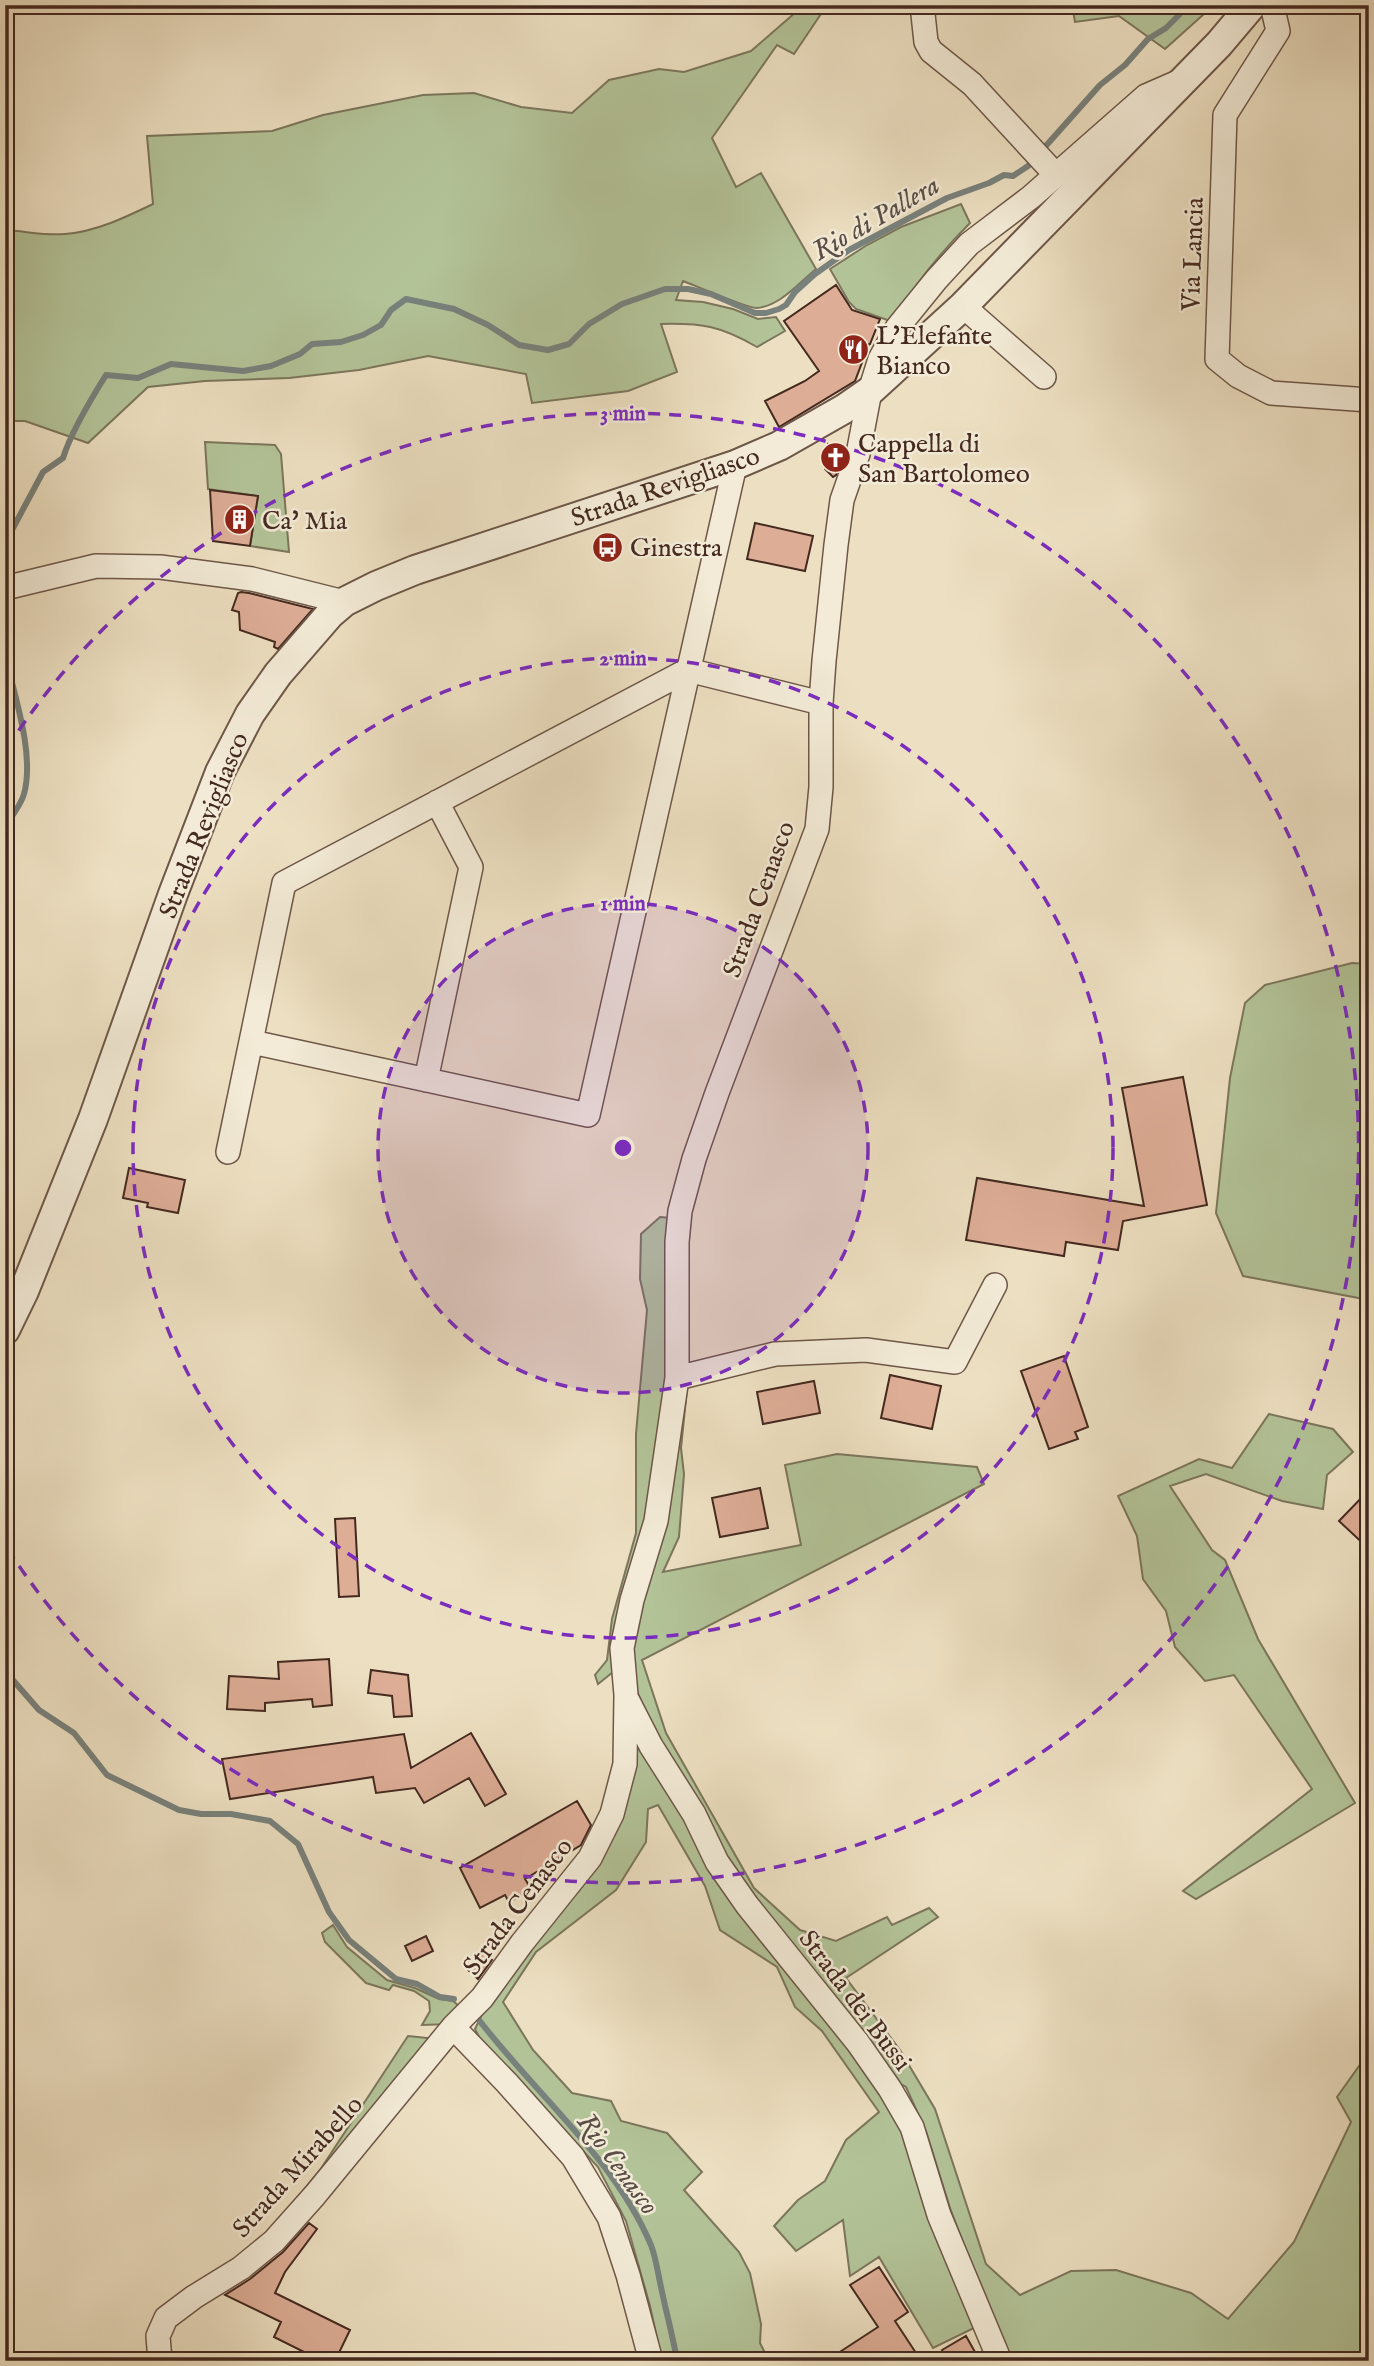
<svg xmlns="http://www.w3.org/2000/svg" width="1374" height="2366" viewBox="0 0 1374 2366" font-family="'IM FELL English',serif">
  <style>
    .green { fill: #b3c398; stroke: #7c765c; stroke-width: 2 }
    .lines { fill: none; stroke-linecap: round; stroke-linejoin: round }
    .stream { stroke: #78817c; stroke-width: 6 }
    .building { fill: #ddad96; stroke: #44291f; stroke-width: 2 }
    .minor-casing { stroke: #6e5748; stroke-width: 26 }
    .tertiary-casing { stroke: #6e5748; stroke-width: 32 }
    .minor { stroke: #f3ebd7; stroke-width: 23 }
    .tertiary { stroke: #f3ebd7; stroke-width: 28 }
    .ring { fill: none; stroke: #7b2cbf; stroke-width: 3.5; stroke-dasharray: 12 9 }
    .labels { text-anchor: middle; stroke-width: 5; stroke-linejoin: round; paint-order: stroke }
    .street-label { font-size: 26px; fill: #44291f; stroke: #f3ebd7 }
    .poi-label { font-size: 26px; fill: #44291f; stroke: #f3ebd7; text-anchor: start }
    .water-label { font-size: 28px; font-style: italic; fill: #5a4e46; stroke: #f3ebd7 }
    .centre { fill: #7b2cbf; stroke: #f3ebd7; stroke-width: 3.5 }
    .ring-label { font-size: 21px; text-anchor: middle; font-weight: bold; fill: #7b2cbf; stroke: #f3ebd7; stroke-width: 5; stroke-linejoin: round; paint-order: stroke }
  </style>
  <rect width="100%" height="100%" fill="#ede0c2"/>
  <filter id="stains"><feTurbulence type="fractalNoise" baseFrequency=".00286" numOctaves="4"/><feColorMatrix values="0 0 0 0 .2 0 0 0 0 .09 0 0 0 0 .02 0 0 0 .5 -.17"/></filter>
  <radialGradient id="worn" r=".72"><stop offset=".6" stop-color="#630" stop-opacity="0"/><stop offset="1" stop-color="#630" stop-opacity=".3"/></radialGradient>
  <path class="green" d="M804 5H827L794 54 777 45 712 138 736 187 761 173 816 269C799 283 779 307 756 308 747 308 696 286 683 281L676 300 703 302 733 309 758 319 776 317 785 331 757 347C721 326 703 323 661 324L677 372 628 391 532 403 526 374 428 356 359 370 289 378 205 381 148 387 88 443 25 421H5V230C25 231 45 236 65 234 95 232 126 217 153 204L147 136 272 131 323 115 423 95 474 93 521 107 572 113 609 80 659 69 684 72 751 51Z
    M1072 5H1214L1165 49 1119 16 1075 22Z
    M961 204 970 223C941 252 913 286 893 322L856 309 849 302 830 269 867 245 901 227Z
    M205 442 275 445 281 454 289 552 250 546 258 496 208 489Z
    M1352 963 1369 964V1300L1243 1276 1216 1213 1230 1078 1245 1003 1265 985Z
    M660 1217 671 1218 668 1380 651 1521 627 1593 613 1672 598 1684 595 1675 607 1660 612 1619 636 1533V1434L647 1310 640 1279 641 1234Z
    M687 1389 681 1448 684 1474 679 1537 663 1572 801 1545 785 1465 837 1454 977 1467 984 1484 642 1660 666 1733 754 1888 800 1930 836 1941 887 1917 892 1925 929 1908 938 1917 846 1978 900 2050 935 2109 986 2264 1020 2295 1071 2271 1116 2270 1191 2293 1228 2319 1294 2242 1351 2122 1337 2097 1369 2052V2361H1008L950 2208 926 2131 906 2087 897 2082 723 1860 658 1743 635 1686 629 1651Z
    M1269 1414 1333 1429 1353 1452 1327 1475 1323 1509 1282 1501 1206 1474 1170 1486 1212 1550 1225 1560 1258 1639 1355 1803 1196 1899 1183 1891 1312 1789 1234 1675 1205 1681 1175 1647 1166 1611 1143 1579 1137 1536 1118 1496 1199 1459 1232 1468Z
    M634 1732 882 2090 906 2130 976 2327 933 2348 879 2257 850 2276 843 2220 796 2251 774 2226 798 2200 825 2181 846 2140 879 2112 822 2031 795 2007 777 1967 720 1930 705 1886 658 1805 648 1809 646 1842 616 1890 536 1952 503 2002 533 2050 572 2093 611 2101 621 2121 667 2133 702 2172 684 2190 739 2252 750 2273 761 2324 760 2343 769 2361H662L650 2306 626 2221 598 2167 539 2103 486 2051 475 2029 485 2008 595 1864Z
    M333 1925 347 1947 387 1980 415 1988 439 1999 453 2001 465 2011 451 2024 422 2025 430 2011 429 2001 414 1991 393 1985 389 1990 366 1983 325 1942 322 1933Z
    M408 2036 437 2039 283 2215 320 2170Z"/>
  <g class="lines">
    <path class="stream" d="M5 543 43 472 63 458C71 432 91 399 106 375L138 378 171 364 243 371 271 366 300 354 312 344 341 342 363 335 381 325 391 310 406 299 454 309 488 325 519 345 548 350 569 344 589 324 622 304 665 289H688L711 294 755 313H766L779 309 786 305 795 292 815 274 849 250 947 198 989 183 1004 175 1013 176 1028 166 1100 85 1125 65 1148 39 1166 28 1189 5
      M5 655C14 694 35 754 24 794 21 805 12 816 5 826
      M5 1671 39 1710 74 1733 107 1775 179 1810 201 1814H231L270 1821 298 1844 329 1912 349 1940 396 1979 417 1984 440 1997 454 1999
      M476 2016C533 2092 613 2156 651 2245 656 2258 658 2274 661 2287 666 2312 673 2336 677 2361
      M675 2353 687 2361"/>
  </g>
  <path class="building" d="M836 285 852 310 880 319 870 344H869L855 381 779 427 765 401 805 381 819 371 784 321Z
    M828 444 845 447 836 475 833 477 825 469Z
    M210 490 258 496 250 546 213 541Z
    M755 523 813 536 805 571 747 559Z
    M241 592 249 593 313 609 278 649 274 647 275 642 240 630 239 612 232 610 238 593Z
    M1183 1077 1207 1205 1123 1221 1118 1250 1066 1242 1064 1256 966 1240 977 1178 1144 1206 1122 1088Z
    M129 1168 185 1180 178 1213 147 1207 148 1203 123 1198Z
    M1064 1356 1088 1427 1075 1432 1078 1439 1049 1449 1021 1371Z
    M890 1375 941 1386 932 1429 881 1418Z
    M814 1381 820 1413 763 1424 757 1392Z
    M760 1488 768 1528 720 1537 712 1498Z
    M1369 1490V1549L1339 1521Z
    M355 1518 359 1596 339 1597 335 1519Z
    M329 1659 332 1705 313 1707 312 1699 265 1703V1711L227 1709 229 1676 279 1679 278 1662Z
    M371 1670 408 1675 412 1716 394 1717 392 1696 368 1693Z
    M471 1733 506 1794 485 1806 469 1778 424 1803 415 1788 376 1793 373 1777 230 1799 222 1759 404 1734 411 1768Z
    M577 1801 591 1825 581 1845 525 1879 532 1890 509 1902 505 1895 480 1908 460 1868Z
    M426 1936 433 1951 412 1961 405 1946Z
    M483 1952 492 1960 478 1979 468 1970Z
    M309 2223 317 2229 285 2272 275 2293 350 2330 335 2361H322L274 2337 281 2322 225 2295 250 2279 283 2252Z
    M879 2267 908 2312 895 2321 916 2353 905 2361H826L878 2327 850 2285Z
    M966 2336 980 2361H948L942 2350Z"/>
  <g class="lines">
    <defs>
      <path id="minor" d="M922 5 926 42 931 51 972 84 1055 174
        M1272 5 1278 31 1225 115 1217 359 1238 376 1271 393 1369 400
        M963 306 1044 377
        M5 588 96 566 160 567 252 579 344 602
        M252 1042 588 1115 735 465
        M426 1080 471 867 437 802
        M228 1152 284 883 688 670 821 703
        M677 1378 775 1354 866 1350 955 1362 995 1285
        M628 1701 651 1746 694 1814 717 1862 747 1905 858 2043 890 2089 912 2127 939 2215 1000 2361
        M453 2027 507 2083 573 2157 609 2217 628 2275 651 2361
        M160 2361 158 2336 166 2318 194 2297 241 2268 274 2241 315 2195 453 2027 482 1998 522 1943 590 1858 612 1814 625 1764 626 1695 622 1648 632 1600 656 1521 677 1378V1242L680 1211 694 1159 717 1093 817 829 821 787V703L824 661 836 545 842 500 858 454 870 391 880 359 897 328 936 280 969 244 1031 197 1146 96 1178 82"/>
      <path id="tertiary" d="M5 1330 24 1291 93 1119 173 894 220 772 250 714 278 674 330 614 344 602 376 586 415 570 735 465 779 446 844 409 870 391 963 306 1219 44 1252 5"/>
    </defs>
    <use href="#minor" class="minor-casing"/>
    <use href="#tertiary" class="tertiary-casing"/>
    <use href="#minor" class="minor"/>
    <use href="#tertiary" class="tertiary"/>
  </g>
  <circle cx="623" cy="1148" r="245" fill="#7b2cbf" fill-opacity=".12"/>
  <g class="ring">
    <circle cx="623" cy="1148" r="245"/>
    <circle cx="623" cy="1148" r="490"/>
    <path d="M7 748A735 735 0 1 1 7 1548"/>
  </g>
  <defs>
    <symbol id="restaurant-disc" viewBox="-11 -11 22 22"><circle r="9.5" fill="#8f2418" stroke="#f3ebd7"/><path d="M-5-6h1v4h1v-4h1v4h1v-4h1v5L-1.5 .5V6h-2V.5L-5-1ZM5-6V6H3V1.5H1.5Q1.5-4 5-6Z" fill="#fff"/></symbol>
    <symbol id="church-disc" viewBox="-11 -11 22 22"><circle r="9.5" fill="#8f2418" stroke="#f3ebd7"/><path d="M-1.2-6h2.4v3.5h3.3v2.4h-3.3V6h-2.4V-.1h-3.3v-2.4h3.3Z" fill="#fff"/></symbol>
    <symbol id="building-disc" viewBox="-11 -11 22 22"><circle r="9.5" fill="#8f2418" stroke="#f3ebd7"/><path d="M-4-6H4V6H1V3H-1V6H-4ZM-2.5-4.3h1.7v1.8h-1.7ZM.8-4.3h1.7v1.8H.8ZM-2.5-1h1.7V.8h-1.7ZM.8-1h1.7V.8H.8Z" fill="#fff"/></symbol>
    <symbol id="bus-disc" viewBox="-11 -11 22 22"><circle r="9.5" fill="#8f2418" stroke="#f3ebd7"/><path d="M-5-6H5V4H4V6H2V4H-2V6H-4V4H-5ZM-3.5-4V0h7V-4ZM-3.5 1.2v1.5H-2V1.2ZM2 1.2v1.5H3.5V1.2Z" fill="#fff"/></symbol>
  </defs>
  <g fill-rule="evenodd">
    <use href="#restaurant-disc" x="836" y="332" width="35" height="35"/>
    <use href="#church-disc" x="818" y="440" width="35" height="35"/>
    <use href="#building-disc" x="222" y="502" width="35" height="35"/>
    <use href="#bus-disc" x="590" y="530" width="35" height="35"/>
  </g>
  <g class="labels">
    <g class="street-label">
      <text transform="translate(1192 254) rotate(-88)" y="9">Via Lancia</text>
      <text transform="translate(665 486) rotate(-19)" y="9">Strada Revigliasco</text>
      <text transform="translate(203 825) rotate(-68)" y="9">Strada Revigliasco</text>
      <text transform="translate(758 899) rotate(-70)" y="9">Strada Cenasco</text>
      <text transform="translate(517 1906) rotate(-53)" y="9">Strada Cenasco</text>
      <text transform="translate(856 2000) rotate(53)" y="9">Strada dei Bussi</text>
      <text transform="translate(297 2166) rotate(-48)" y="9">Strada Mirabello</text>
    </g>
    <g class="poi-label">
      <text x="876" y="344">L'Elefante<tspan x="876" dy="30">Bianco</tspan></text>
      <text x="858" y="452">Cappella di<tspan x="858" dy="30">San Bartolomeo</tspan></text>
      <text x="262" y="529">Ca' Mia</text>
      <text x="630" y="556">Ginestra</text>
    </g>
    <g class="water-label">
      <text transform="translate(875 217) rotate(-30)" y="10">Rio di Pallera</text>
      <text transform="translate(619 2163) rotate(54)" y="10">Rio Cenasco</text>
    </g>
  </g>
  <circle cx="623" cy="1148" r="10" class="centre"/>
  <g class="ring-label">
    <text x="623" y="420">3 min</text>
    <text x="623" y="665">2 min</text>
    <text x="623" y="910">1 min</text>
  </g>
  <rect width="1374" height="2366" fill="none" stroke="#ede0c2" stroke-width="28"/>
  <rect x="7" y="7" width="1360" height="2352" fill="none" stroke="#44291f" stroke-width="3.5"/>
  <rect x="14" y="14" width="1346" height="2338" fill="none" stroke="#44291f" stroke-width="2"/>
  <rect width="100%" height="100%" filter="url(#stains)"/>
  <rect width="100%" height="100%" fill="url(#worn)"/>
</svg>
